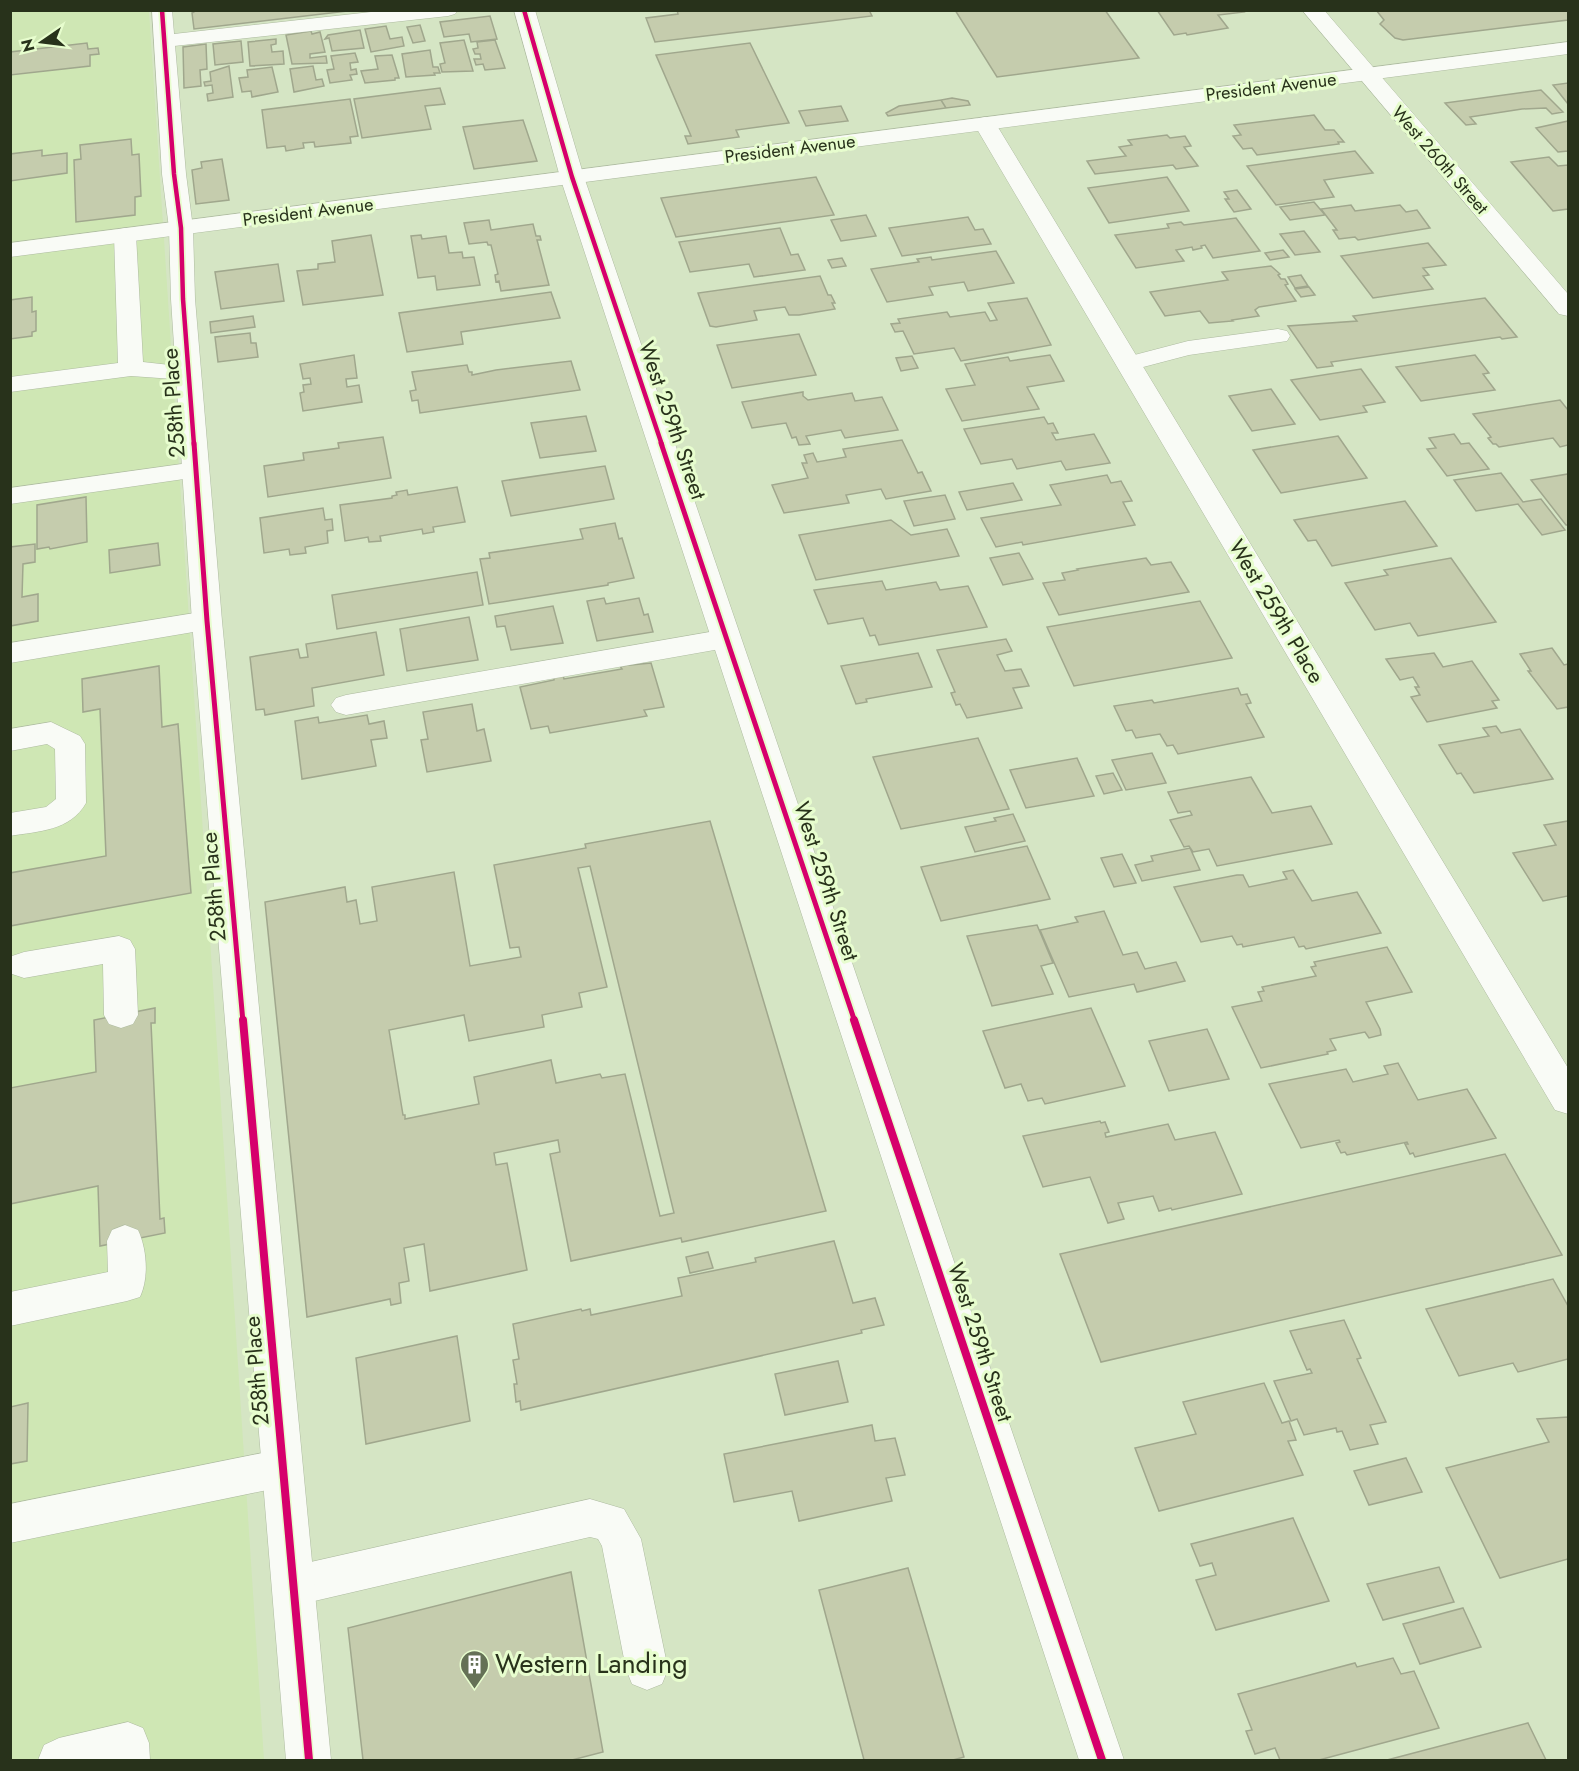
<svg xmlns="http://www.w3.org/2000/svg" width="1579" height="1771" viewBox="0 0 1579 1771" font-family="Jost,sans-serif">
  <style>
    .built { fill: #cfe7b4 }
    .building { fill: #c5ccad; stroke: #a0a78d; stroke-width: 1.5; fill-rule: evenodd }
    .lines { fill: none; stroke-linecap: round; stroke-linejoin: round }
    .lane-casing { stroke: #aebba1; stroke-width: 1 }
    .street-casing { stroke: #aebba1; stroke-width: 1 }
    .secondary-casing { stroke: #aebba1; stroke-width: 1 }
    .lane { fill: #f9fbf6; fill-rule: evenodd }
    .street { fill: #f9fbf6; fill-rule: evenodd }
    .secondary { fill: #f9fbf6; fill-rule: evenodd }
    .cycleway-far2-casing { stroke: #e7fdce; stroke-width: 8 }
    .cycleway-far1-casing { stroke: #e7fdce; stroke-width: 9 }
    .cycleway-casing { stroke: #e7fdce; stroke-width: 11 }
    .cycleway-far2 { stroke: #d6006c; stroke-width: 4.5 }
    .cycleway-far1 { stroke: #d6006c; stroke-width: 5 }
    .cycleway { stroke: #d6006c; stroke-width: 8 }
    .labels { text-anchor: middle; stroke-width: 6; stroke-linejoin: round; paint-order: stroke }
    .far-street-label { font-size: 18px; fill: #28321b; stroke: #e7fdce }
    .street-label { font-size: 22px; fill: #28321b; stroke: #e7fdce }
    .near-poi-label { font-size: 27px; fill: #28321b; stroke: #e7fdce; text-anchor: start }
  </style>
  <rect width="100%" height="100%" fill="#d5e5c4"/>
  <path class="built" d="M11 11H149L264 1760H11Z"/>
  <path class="building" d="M197 10H356L194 29 192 13Z
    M677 10H869L872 16 655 42 646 18 678 14Z
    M955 10H1105L1139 58 997 77Z
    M1157 10H1242L1244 12 1218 15 1228 28 1187 35 1186 33 1174 35Z
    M1376 10H1568V20L1403 40 1395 38 1380 24 1384 20Z
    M490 16 497 39 471 42 469 34 444 37 440 22Z
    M420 25 425 41 413 43 407 27Z
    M386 26 390 39 402 37 404 46 371 52 365 29Z
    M360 30 364 48 332 51 329 38 325 39 328 35Z
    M311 31 312 34 320 32 325 52 310 54V58L326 56 327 63 292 64 286 35Z
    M276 39V44L271 45 272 52 283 51 284 64 250 66 248 42Z
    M464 40 473 71 442 72 440 64 445 63 440 43Z
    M495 40 505 68 485 70 483 64 476 65 474 59H481L480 54H475L473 49 478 48 477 42Z
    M241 41 243 62 215 65 213 44Z
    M87 43 88 49 98 48 99 54 90 55V66L10 75V52Z
    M750 43 789 123 736 130 739 137 688 144 685 136H691L656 55Z
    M206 44 207 69 200 70 201 86 184 88 183 47Z
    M430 50 433 67H438L440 73H434L435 75 406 77 402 54Z
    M355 53 358 62 350 63 351 70 356 69 357 74 350 75 352 80 330 83 327 70 334 69 331 56Z
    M392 55 399 78H395V80L365 83 361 71 378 69 375 56Z
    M229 66 233 97 208 101 207 94 213 93 212 85 205 86 204 82 211 81 210 72Z
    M313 66 316 80 322 79 324 86 294 92 290 69Z
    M272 67 278 92 252 97 251 91 242 92 239 78 248 77 247 70Z
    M1568 83V104L1553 85Z
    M440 88 445 104 425 106 431 129 362 138 354 99Z
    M1541 90 1563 112 1552 114 1546 108 1522 109 1470 117 1476 124 1466 125 1445 103Z
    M952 98 968 101 970 105 946 108 941 100Z
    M350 99 358 136 350 137 351 143 315 147 314 142 303 143 304 148 286 151 285 146 267 148 262 110Z
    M941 100 946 108 888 116 886 113 899 106Z
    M841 106 848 121 806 126 799 111Z
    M1314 115 1325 130H1334L1344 142H1338L1339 144 1257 155 1252 148 1243 149 1233 136 1241 135 1234 125Z
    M523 120 537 161 474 169 463 127Z
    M1568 121V151L1558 152 1536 128Z
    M1167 135 1170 138 1185 136 1191 146 1184 147 1198 166 1176 169 1173 165 1095 174 1087 161 1126 156 1119 147 1132 145 1128 140Z
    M131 139 132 155 139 154 141 196 135 197V215L76 222 74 160 81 159 80 145Z
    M42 150V156L67 153V173L10 181V154Z
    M1355 151 1373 173 1324 180 1334 197 1276 205 1247 166Z
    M1549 157 1558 166 1568 165V209L1553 211 1511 162Z
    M222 159 229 200 196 204 192 170 202 168 201 162Z
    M816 177 834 215 676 237 661 198Z
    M1167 177 1189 211 1109 223 1088 188Z
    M1237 190 1251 209 1234 212 1225 199H1229L1224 192Z
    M1314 202 1325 215 1290 220 1280 207Z
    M1351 205 1355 211 1400 205 1406 212 1417 210 1430 228 1358 240 1355 237 1339 239 1333 230H1337L1321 209Z
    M866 215 876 236 841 241 831 220Z
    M968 217 975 230 983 229 991 244 902 256 889 228Z
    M1236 218 1260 251 1213 258 1205 245 1201 246 1202 248 1193 250 1192 247 1176 250 1184 261 1136 268 1115 235 1169 228 1167 224 1181 222 1184 225Z
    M489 220 491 230 533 224 536 236H540L541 240H537L549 285 501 291 499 281 496 282 495 275 498 274 491 245H488L487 242 469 244 464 223Z
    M780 228 791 255 798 254 805 270 754 277 749 264 690 272 679 242Z
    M1304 231 1320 252 1295 255 1280 234Z
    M371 235 383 295 303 305 297 271 318 269V264L335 262 332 241Z
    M421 235 422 239 446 236 449 253 462 252 463 258 474 257 480 285 437 290 435 276 418 278 411 236Z
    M1428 243 1446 265 1423 268 1429 275 1423 276 1433 289 1373 298 1341 256Z
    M1283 250 1289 257 1270 260 1265 253Z
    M996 251 1014 283 968 291 964 282 929 287 933 295 887 302 871 269 919 262 917 259 931 257 932 260Z
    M842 258 846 266 832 268 828 260Z
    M278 264 284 301 221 309 215 272Z
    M1271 266 1280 274 1278 275 1281 279H1285L1288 284 1285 285 1296 301 1259 307 1255 310 1259 316 1232 320 1233 321 1209 323 1200 311 1165 316 1150 292 1228 280 1222 272Z
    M1301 275 1308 286 1295 288 1288 277Z
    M820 276 828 295H831L835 303H832L835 309 799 315H789L785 307 754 311 757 320 716 327 710 326 698 293Z
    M1309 287 1315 295 1301 297 1295 289Z
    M551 292 560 318 461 332 463 344 407 352 399 313Z
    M32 297V312L36 311V331L32 332V336L10 339V300Z
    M1027 298 1051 345 961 361 954 348 914 354 903 331 895 332 891 324 900 323 898 319 947 312 950 317 985 312 990 321 997 320 988 303Z
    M1485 298 1517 337 1502 339 1500 337 1331 362 1333 366 1317 368 1288 326 1357 321 1353 316Z
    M253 316 255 327 211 333 210 322Z
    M250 333 251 343H256L258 357 218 362 215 337Z
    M799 334 816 375 732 388 717 345Z
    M354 355 357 378 346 379 347 387 359 385 362 402 303 411 300 393 304 392 303 385 311 384 310 378 303 379 300 364Z
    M1050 355 1064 381 1027 387 1039 409 962 421 946 389 975 385 965 364 1008 357 1010 361Z
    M1475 355 1489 373 1483 374 1495 390 1421 401 1396 367Z
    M912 356 918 368 901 371 896 358Z
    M571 361 580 390 420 413 418 400 412 401 410 391 416 390 412 372 467 365 469 372H472V375L496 370Z
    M1361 369 1385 402 1363 406 1367 412 1320 420 1291 380Z
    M1271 389 1295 424 1252 431 1229 396Z
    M803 392V396L808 400 852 393 855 401 882 397 898 430 845 438 841 430 806 436 810 444 799 445 796 437 792 438 786 423 752 428 742 402Z
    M1560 400 1568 410V445L1560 447 1553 438 1499 447 1496 444H1493L1488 438 1491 437 1473 414Z
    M586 416 596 451 540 458 531 423Z
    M1044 417 1048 424 1053 423 1058 433H1052L1056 440 1094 434 1110 463 1066 470 1061 461 1017 469 1012 459 981 464 964 429Z
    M1454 434 1461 444 1469 443 1489 469 1447 476 1427 449 1436 448 1429 438Z
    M1338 436 1367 478 1281 493 1253 450Z
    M383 437 391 478 268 497 264 466 304 460 303 453 339 448 338 443Z
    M902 440 918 473 922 472 931 491 886 499 881 489 846 495 849 503 784 513 772 485 808 478 802 463H807L804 455 813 453 817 462 846 457 843 449Z
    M605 466 614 499 511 516 502 481Z
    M1501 473 1523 502 1541 499 1565 530 1542 535 1518 504 1476 511 1454 480Z
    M1568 474V525H1566L1531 480Z
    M1107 475 1111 483 1121 481 1132 501 1123 502 1135 525 1023 545 1022 542 996 547 981 518 1061 505 1050 485Z
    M1013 483 1022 500 967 510 959 492Z
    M457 487 465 522 433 527 434 532 423 534 422 529 380 536 381 541 369 542 368 537 345 541 340 505 392 498V496L397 495 396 492 407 490 408 495Z
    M945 495 955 519 914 526 904 501Z
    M86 497 87 542 50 549 49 547 37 549V505Z
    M1405 501 1437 546 1332 566 1316 540 1308 541 1294 520Z
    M323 508 325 520 332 519 333 530 327 531 328 543 305 547 306 553 290 555 289 549 264 553 260 518Z
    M891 520 911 535 947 529 959 556 816 580 799 535Z
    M615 523 619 539 622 538 634 578 608 583V585L489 604 480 559 490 558 489 553 583 539 580 529Z
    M158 543 160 565 110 573 109 550Z
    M35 544V562L23 564 22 597 38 594V621L10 626V547Z
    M1019 553 1033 579 1003 585 990 558Z
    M1146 558 1151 565 1171 562 1189 592 1059 615 1043 583 1065 580 1062 573 1078 570 1077 569Z
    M1451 558 1496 622 1418 636 1410 623 1375 630 1345 583 1388 575 1384 570Z
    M477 572 483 605 337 629 332 595Z
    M882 581 886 590 936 582 940 590 968 586 987 627 879 645 875 635 870 636 863 618 828 624 814 590Z
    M604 598 606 604 639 598 644 615 648 614 653 632 597 641 587 601Z
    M1200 601 1232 658 1074 686 1047 627Z
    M553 606 563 643 511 650 505 626 497 627 495 616Z
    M469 617 478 660 407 671 400 629Z
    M376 632 384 675 312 688 314 706 265 715 264 709 256 710 250 657 298 649 300 658 308 657 306 644Z
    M1006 639 1012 651 997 655 1005 671 1021 669 1029 686 1013 688 1022 708 967 718 960 704 956 705 951 693 955 692 937 650Z
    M1552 648 1564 665 1568 664V707L1557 709 1528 671H1531L1520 654Z
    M918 653 932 687 866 699 867 702 856 704 841 666Z
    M1434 653 1443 667 1472 661 1499 700 1492 701 1497 708 1427 722 1411 697 1420 695 1415 687H1419L1413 677 1400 680 1386 659Z
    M651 663 664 707 644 710 647 716 550 733 548 726 531 729 520 687 554 680V677L563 675 564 679 622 669 620 666Z
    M159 666 162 727 178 724 191 893 10 926V873L106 856 100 709 83 712 82 679Z
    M1238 688 1241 695 1247 694 1251 703 1246 704 1264 737 1178 754 1173 745 1167 746 1160 734 1136 738 1132 730 1126 731 1114 706 1152 700 1154 703Z
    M472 704 477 731 484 729 491 761 427 772 421 740 428 739 423 712Z
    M367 715 369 724 384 721 387 738 371 740 376 766 302 779 295 721 318 717 319 723Z
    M1496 726 1501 733 1520 729 1553 779 1474 793 1461 773 1457 774 1439 745 1489 736 1483 728Z
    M978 738 1009 809 901 829 873 757Z
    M1152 753 1166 783 1126 790 1112 760Z
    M1077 758 1094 796 1026 808 1010 770Z
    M1113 773 1122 790 1104 794 1096 776Z
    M1251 777 1272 813 1311 806 1332 844 1217 866 1209 849 1193 852 1189 846 1184 847 1170 820 1192 815 1190 811 1178 813 1168 792Z
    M1013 814 1025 841 975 852 965 827 996 821 994 818Z
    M710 821 826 1211 682 1242 681 1238 571 1261 550 1154 560 1152 558 1140 494 1153 496 1165 507 1163 527 1270 430 1291 424 1244 404 1248 409 1281 399 1283 401 1303 391 1305 390 1299 307 1317 265 902 345 887 347 902 356 900 360 924 377 921 372 887 454 872 470 966 521 957 519 947 510 948 494 865 586 848 585 844ZM590 866 674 1213 660 1216 625 1074 602 1078 600 1074 556 1083 551 1060 474 1077 479 1104 405 1119V1115H403L389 1030 464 1015 469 1041 544 1027 542 1015 582 1007 579 993 607 987 578 868Z
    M1568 821V896L1543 901 1513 853 1556 845 1544 825Z
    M1027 846 1050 899 941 921 921 867Z
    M1190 848 1200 870 1142 881 1135 865 1153 861 1151 856Z
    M1122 854 1136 883 1114 887 1101 858Z
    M1293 870 1312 901 1357 892 1381 933 1306 949 1304 946 1299 947 1294 937 1243 947 1242 944 1237 945 1232 936 1201 942 1174 887 1237 875H1243L1249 887 1287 879 1283 872Z
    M1104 911 1123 955 1137 952 1145 969 1176 962 1185 981 1137 992 1134 984 1069 997 1040 930 1078 922 1075 917Z
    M1037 925 1053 963 1041 966 1053 994 992 1006 967 936Z
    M1387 947 1412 992 1366 1002 1380 1029 1381 1035 1369 1038 1365 1032 1330 1039 1336 1050 1327 1052 1328 1054 1261 1068 1232 1007 1262 1001 1258 992 1264 991 1262 987 1316 976 1311 967 1316 966 1314 962Z
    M155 1008V1023H151L160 1219 164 1218 165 1233 100 1246 98 1186 10 1204V1088L96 1072 94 1020Z
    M1091 1008 1125 1086 1045 1104 1042 1098 1028 1101 1021 1084 1005 1088 983 1031Z
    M1207 1029 1229 1079 1169 1091 1149 1041Z
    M1398 1063 1418 1100 1467 1089 1496 1138 1415 1157 1413 1153 1410 1154 1405 1144H1408L1407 1142 1347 1155 1345 1152 1341 1153 1336 1143 1340 1142 1339 1140 1301 1148 1269 1084 1346 1069 1353 1082 1388 1074 1384 1066Z
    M1100 1121 1101 1123 1105 1122 1109 1132 1105 1133 1106 1137 1168 1124 1175 1140 1215 1132 1242 1194 1172 1210 1171 1208 1159 1211 1153 1196 1118 1203 1124 1219 1108 1223 1090 1177 1043 1187 1023 1136Z
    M1505 1154 1562 1255 1101 1362 1060 1254Z
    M834 1241 853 1303 875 1298 884 1325 861 1330 862 1333 521 1410 520 1401 516 1402 514 1384H517L513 1360 519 1359 513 1324 581 1309 582 1311 590 1309 591 1315 682 1296 678 1278 756 1262 755 1258Z
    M708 1252 713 1268 690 1273 686 1257Z
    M1553 1279 1568 1306V1359L1518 1372 1513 1363 1459 1376 1426 1309Z
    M1344 1320 1361 1358 1357 1359 1386 1422 1370 1425 1378 1444 1350 1450 1342 1431 1337 1432 1336 1428 1304 1435 1297 1419 1291 1421 1274 1381 1312 1373 1310 1369 1307 1370 1290 1331Z
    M457 1336 470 1421 366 1444 356 1358Z
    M838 1361 848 1402 785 1415 775 1374Z
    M1264 1383 1282 1423 1289 1421 1296 1440 1288 1441 1303 1475 1159 1511 1135 1448 1196 1434 1183 1402Z
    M28 1403 27 1461 10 1464V1407Z
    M1568 1417V1559L1500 1578 1446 1468 1549 1442 1537 1419Z
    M872 1425 875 1441 895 1438 905 1475 886 1478 892 1501 799 1521 792 1491 734 1502 724 1454Z
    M1406 1458 1422 1492 1369 1505 1354 1471Z
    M1293 1518 1329 1601 1216 1630 1196 1580 1216 1575 1212 1563 1200 1566 1191 1544Z
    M1439 1567 1454 1602 1383 1620 1367 1584Z
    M908 1568 964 1757 953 1760H864L819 1590Z
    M571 1572 603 1752 572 1760H363L348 1628Z
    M1463 1608 1481 1647 1420 1664 1403 1624Z
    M1393 1658 1401 1674 1414 1671 1439 1728 1319 1760H1280L1275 1748 1255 1754 1246 1731 1252 1730 1238 1694 1355 1663 1357 1667Z
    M1528 1723 1546 1760H1387Z"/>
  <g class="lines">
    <defs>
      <path id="lane" d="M389 10H458L455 14 448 16 165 47 158 45 155 41 158 37 165 35Z
        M125 228 133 230 136 235 143 362 197 368 200 373 197 378 188 380 131 376 10 392V377L118 363 114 235 117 230Z
        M1278 329 1287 331 1290 336 1287 341 1189 355 1128 371 1119 369 1116 364 1119 359 1188 341Z
        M196 462 205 464 209 470 205 476 10 504V488Z
        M207 611 217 614 221 621 217 628 10 663V643Z
        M727 629 737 632 741 639 737 646 346 715 336 712 331 705 336 698 346 695Z
        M51 722 80 736 85 744 86 803C70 831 39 831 10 836V813L46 807 56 799 55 749 47 744 10 751V729Z
        M119 936 130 940 135 949 138 1015 133 1024 121 1028 109 1024 104 1015 103 964 24 978 12 974 10 960 12 956 24 952Z
        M125 1225 138 1230C147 1249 149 1278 140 1297L127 1301 10 1326V1292L108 1272 107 1241 112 1230Z
        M282 1449 296 1455 302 1468 296 1481 282 1487 10 1543V1504Z
        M590 1499 624 1509 641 1539 668 1669 662 1684 647 1690 632 1684 626 1669 602 1546 598 1539 590 1537 293 1606 279 1600 273 1586 279 1572 293 1566Z
        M128 1722 143 1728 149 1743 150 1760H38L44 1745 59 1738Z"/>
      <path id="street" d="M152 10H172L186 174 193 228 195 299 222 621 331 1760H286L192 621 171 299 169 228 162 174Z
        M514 10H535L584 177 1124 1760H1079L560 177Z
        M1302 10H1324L1568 294V316L1559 314Z
        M985 117 993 119 996 124 1568 1068V1114L1555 1110 974 124 977 119Z"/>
      <path id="secondary" d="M1568 42V54L10 257V243Z"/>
    </defs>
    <use href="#lane" class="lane-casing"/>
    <use href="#street" class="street-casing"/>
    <use href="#secondary" class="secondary-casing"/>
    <use href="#lane" class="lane"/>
    <use href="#street" class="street"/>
    <use href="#secondary" class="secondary"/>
    <defs>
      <path id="cycleway-far2" d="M162 10 174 174 181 228 183 299 194 445
        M524 10 572 177 662 445"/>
      <path id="cycleway-far1" d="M194 443 207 621 243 1022
        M661 443 855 1022"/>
      <path id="cycleway" d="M243 1020 309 1760
        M854 1020 1102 1760"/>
    </defs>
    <use href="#cycleway-far2" class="cycleway-far2-casing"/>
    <use href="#cycleway-far1" class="cycleway-far1-casing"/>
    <use href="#cycleway" class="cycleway-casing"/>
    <use href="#cycleway-far2" class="cycleway-far2"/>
    <use href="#cycleway-far1" class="cycleway-far1"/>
    <use href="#cycleway" class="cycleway"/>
  </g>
  <defs>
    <symbol id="building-pin" viewBox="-11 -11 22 30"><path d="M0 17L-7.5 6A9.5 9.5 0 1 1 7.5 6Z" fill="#657156" stroke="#e7fdce"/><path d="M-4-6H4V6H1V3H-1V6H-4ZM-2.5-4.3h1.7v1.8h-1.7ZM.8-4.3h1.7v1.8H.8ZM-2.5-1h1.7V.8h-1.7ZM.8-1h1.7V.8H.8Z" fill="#fff"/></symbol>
  </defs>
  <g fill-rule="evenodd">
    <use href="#building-pin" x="458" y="1648" width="33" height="45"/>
  </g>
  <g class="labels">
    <g class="far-street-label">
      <text transform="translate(1271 87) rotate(-7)" y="6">President Avenue</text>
      <text transform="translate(790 149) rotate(-7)" y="6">President Avenue</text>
      <text transform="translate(1440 160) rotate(49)" y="6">West 260th Street</text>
      <text transform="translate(308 212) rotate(-7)" y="6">President Avenue</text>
    </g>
    <g class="street-label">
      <text transform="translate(173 403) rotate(-94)" y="8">258th Place</text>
      <text transform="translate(673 420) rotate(71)" y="8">West 259th Street</text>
      <text transform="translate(1277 611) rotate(59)" y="8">West 259th Place</text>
      <text transform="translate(827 881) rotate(72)" y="8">West 259th Street</text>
      <text transform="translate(213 887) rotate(-95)" y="8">258th Place</text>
      <text transform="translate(981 1342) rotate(72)" y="8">West 259th Street</text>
      <text transform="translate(256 1371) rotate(-95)" y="8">258th Place</text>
    </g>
    <g class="near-poi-label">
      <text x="495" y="1673">Western Landing</text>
    </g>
  </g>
  <rect width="1579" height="1771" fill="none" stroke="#28321b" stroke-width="24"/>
  <g transform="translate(42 42) rotate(256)" stroke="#e7fdce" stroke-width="4.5" paint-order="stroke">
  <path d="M0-4.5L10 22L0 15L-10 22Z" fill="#28321b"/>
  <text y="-9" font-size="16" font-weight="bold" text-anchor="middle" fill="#28321b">N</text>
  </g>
</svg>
